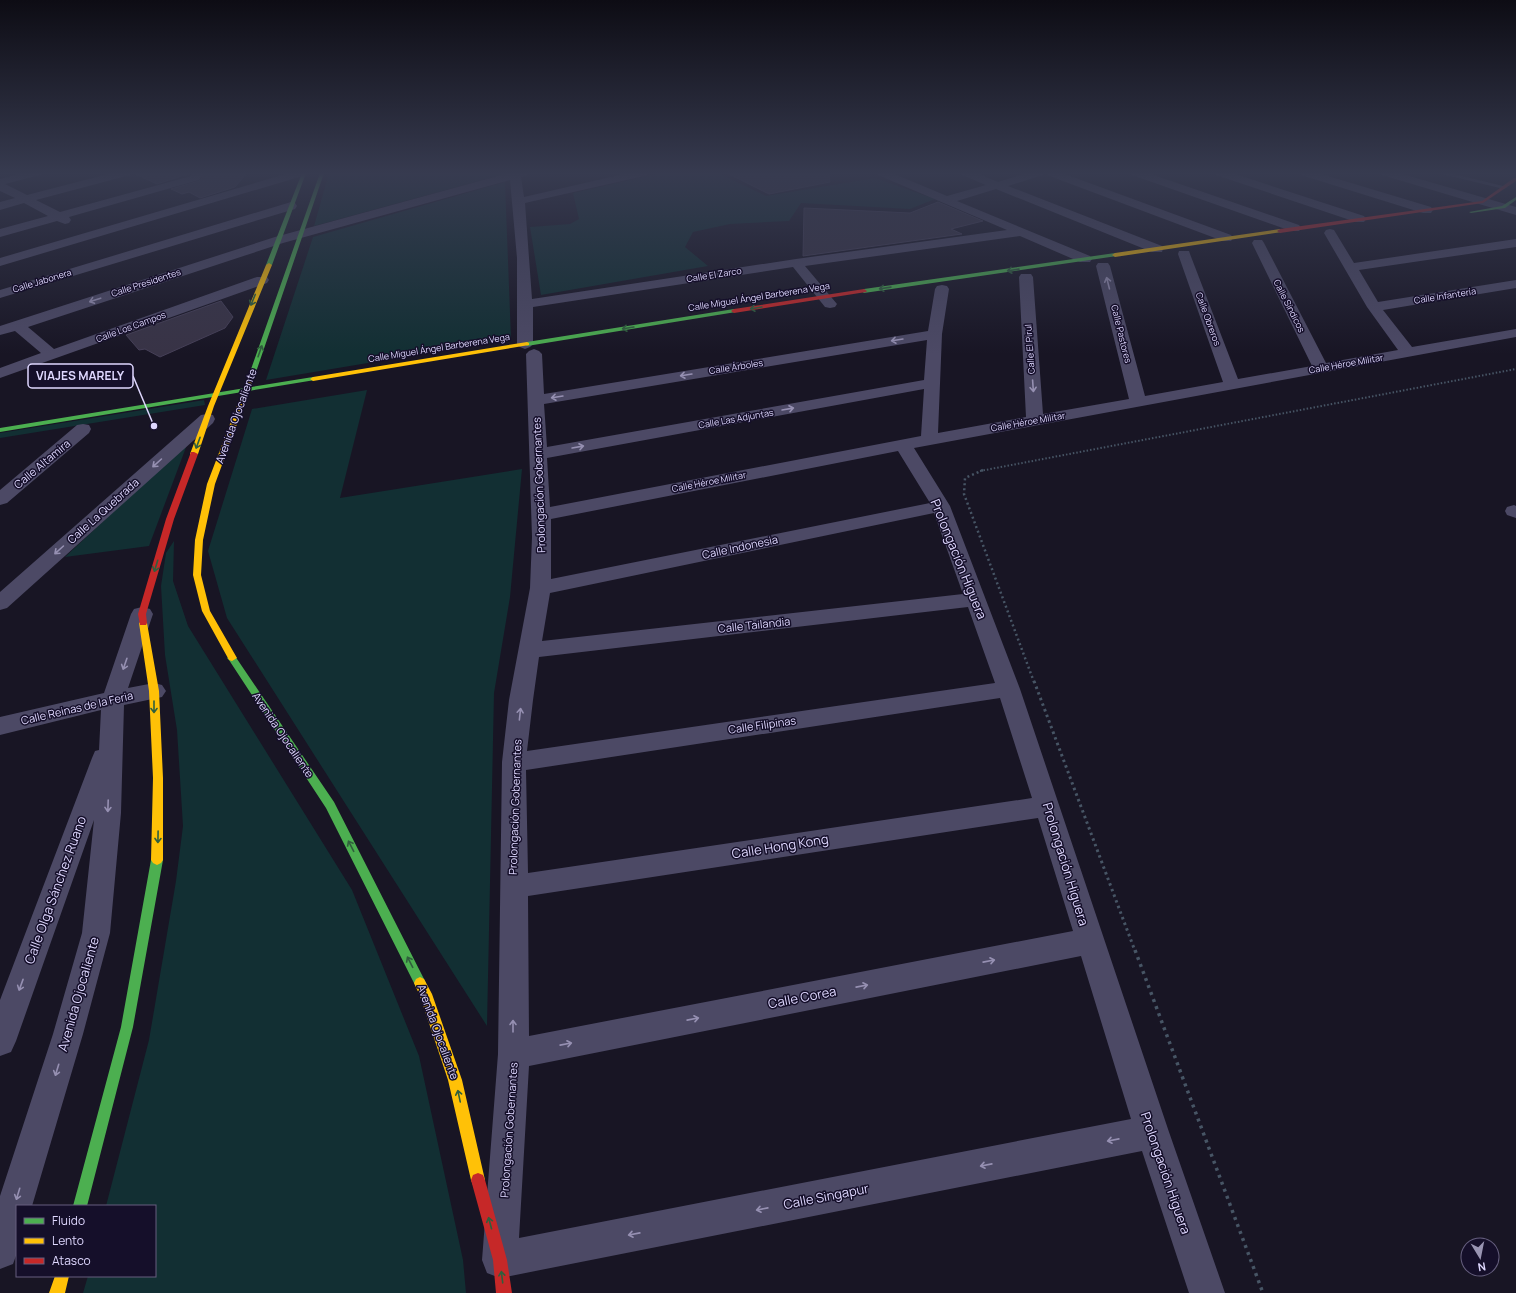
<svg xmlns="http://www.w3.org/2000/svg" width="1516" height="1293" viewBox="0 0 1516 1293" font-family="Manrope,sans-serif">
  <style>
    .green { fill: #122f33 }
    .building { fill: #383346; stroke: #464058 }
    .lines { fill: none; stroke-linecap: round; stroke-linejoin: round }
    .path-far3 { stroke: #475565; stroke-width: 2; stroke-dasharray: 1.5 2; stroke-linecap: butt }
    .path-far2 { stroke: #475565; stroke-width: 2.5; stroke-dasharray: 2 3; stroke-linecap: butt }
    .path-far1 { stroke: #475565; stroke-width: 3; stroke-dasharray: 2.5 3.5; stroke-linecap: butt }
    .path { stroke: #475565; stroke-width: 3.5; stroke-dasharray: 3 4.5; stroke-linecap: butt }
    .lane { fill: #4c4965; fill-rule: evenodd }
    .street { fill: #4c4965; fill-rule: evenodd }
    .fast { fill: #4caf50; fill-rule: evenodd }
    .slow { fill: #ffc107; fill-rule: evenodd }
    .jam { fill: #c62828; fill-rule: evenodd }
    .oneway { stroke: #305f3d }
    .oneway2 { stroke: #9690b2 }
    .labels { text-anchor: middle; stroke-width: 3; stroke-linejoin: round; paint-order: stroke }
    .far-street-label { font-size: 9px; fill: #dfd8ff; stroke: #150f2a }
    .street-label { font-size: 11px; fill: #dfd8ff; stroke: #150f2a }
    .near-street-label { font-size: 13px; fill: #dfd8ff; stroke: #150f2a }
    .leader { fill: none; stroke: #dfd8ff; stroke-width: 1.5 }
    .callout-dot { fill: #dfd8ff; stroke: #150f2a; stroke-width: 1.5 }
    .callout { fill: #150f2a; stroke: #dfd8ff; stroke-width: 1.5 }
    .callout-label { font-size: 12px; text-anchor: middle; font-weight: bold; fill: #dfd8ff }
  </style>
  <rect width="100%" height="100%" fill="#181524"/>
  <path class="green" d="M329 173H504V174L314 226Z
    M661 173H718L766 196 875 178 935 199 910 209 801 203 789 221 730 224 693 232 685 247 708 266 541 295 530 227 570 224 579 219 573 193Z
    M505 182 511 339 266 380 313 237Z
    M367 390 340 498 522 469 510 597 494 693 487 1026 227 618 208 551 252 409Z
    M204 400 205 405 0 438V433Z
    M188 442 149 546 65 557Z
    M174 541 173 581 188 626 352 890 419 1056 463 1260 466 1293H83L88 1276H155V1206H106L149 1040 176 881 183 826 177 730 165 655 161 586 166 553Z"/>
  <path class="building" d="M133 173H191L157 184Z
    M206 173H247L235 187 200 198 189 192 182 194 171 189 199 181Z
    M727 173H829L830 182 769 194Z
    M938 202 983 221 951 229 962 234 803 256 804 208 910 213Z
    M221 301 233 317 225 328 160 357 145 349 139 350 126 335Z"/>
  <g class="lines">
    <path class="path-far3" d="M980 471 1516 369"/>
    <path class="path-far2" d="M983 470 965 478 964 494 1034 682"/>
    <path class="path-far1" d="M1034 681 1135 951"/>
    <path class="path" d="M1135 950 1263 1293"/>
    <path class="lane" d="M1438 173H1450L1507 187 1504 189Z"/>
    <path class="street" d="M22 173H41L40 175 5 184 27 195 112 173H131L130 175 36 200 60 212 191 176 193 173H205L199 180 69 217 71 220 69 223 65 224 57 221 0 237V229L48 216 24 203 0 210V202L15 198 0 191V179Z
      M289 173H307L306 175 0 266V258Z
      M509 173H528L527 175 521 177 524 197 628 173H649L644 176 525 203 532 299 796 259 1007 230 878 175 877 173H892L947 196 986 185 962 175 961 173H977L998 182 1026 173H1044L1043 175 1008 186 1162 246 1163 249 1162 252H1152L996 189 957 201 1090 256 1092 259 1090 262H1080L1020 236 805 266 837 304 835 307 830 308 825 307 793 267 533 307V344L530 347 525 349 520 347 517 344V258L510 180 283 243 28 327 54 349 257 277H267L269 280 267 283 0 378V368L41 353 15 331 0 335V326L275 237Z
      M1046 173H1062L1231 235 1233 238 1231 241H1223L1047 175Z
      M1131 173H1148L1299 225 1301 228 1299 231H1291L1132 175Z
      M1215 173H1232L1364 216 1366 219 1364 222H1356L1216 175Z
      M1300 173H1318L1431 207 1433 210 1431 213H1423L1301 175Z
      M1381 173H1399L1516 207V215L1382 175Z
      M291 202 295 203 297 206 295 209 0 298V290Z
      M1330 229 1334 230 1354 263 1516 239V247L1359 270 1378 302 1516 280V288L1383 310 1412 347 1516 329V337L914 448 950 506 1020 689 1169 1132 1225 1293H1189L1142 1151 500 1278 487 1273 482 1260 498 1054 502 762 509 700 530 588 532 537 526 354 529 351 534 349 539 351 542 354 544 394 928 331 935 289 937 286 942 285 947 286 949 289 942 334 938 433 1026 417 1019 277 1021 274H1031L1033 277 1043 414 1129 399 1096 266 1098 263H1108L1110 266 1145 396 1223 382 1178 254 1179 251H1189L1190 254 1238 379 1312 366 1252 243 1254 240H1262L1264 243 1326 363 1398 350 1367 307 1324 233 1326 230ZM927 340 924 380 547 447 544 404ZM924 389 921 436 550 507 547 458ZM898 451 930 503 551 579V519ZM934 513 963 594 542 641 550 593ZM968 607 995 683 527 751 533 700 539 657ZM1000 698 1032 798 528 873 526 770ZM1038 818 1073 931 529 1036 528 896ZM1081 956 1131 1119 519 1238 529 1066Z
      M207 414 213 415 215 419 213 423 7 608 0 610V592L201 415Z
      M83 424 89 425 91 429 89 433 7 503 0 505V490L77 425Z
      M1514 505 1516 506V518L1507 515 1505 511 1507 507Z
      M142 607 150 609 153 614 128 688 154 683 162 685 166 691 162 697 124 705 121 813 110 933 83 1034 32 1206H17V1253L13 1264 0 1269V1196L53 1034 82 933 94 820 16 1041 11 1052 0 1056V1000L92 758 95 751 99 750 101 710 0 735V717L104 693 131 614 134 609Z"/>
    <path class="fast" d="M302 173H306L272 265 267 266 266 265Z
      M320 173H324L256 372 251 373 250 372Z
      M1516 197V200L1505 208 1471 213 1469 212 1502 206Z
      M1115 253 1117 254V256L864 293 861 291 864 289Z
      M734 309 736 310V312L527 346 524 344 527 342Z
      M313 377 315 378V380L0 432V428Z
      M232 655 235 656 334 802 424 979 426 983 424 987 420 989 416 987 326 808 229 660 227 658Z
      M157 855 161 857 163 860 133 1027 87 1206H73L121 1027 151 860 153 857Z"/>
    <path class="slow" d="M1280 229 1283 231 1282 232 1115 257 1112 255 1115 253Z
      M269 263 272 265 214 406 198 454 194 456H191L190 454 208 406 266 265Z
      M527 342 529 343V345L313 381 310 379 313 377Z
      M253 370 256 372 215 484 203 540 201 575 210 611 237 658 232 661 229 660 202 611 193 575 195 540 207 484 250 372Z
      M143 620 147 623 159 691 163 778V860L161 863 157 865 153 863 151 860 153 778 149 691 139 623Z
      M420 977 424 979 432 994 462 1080 485 1180 483 1185 478 1187 473 1185 471 1180 448 1080 420 996 414 983 416 979Z
      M55 1276H69L65 1293H49Z"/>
    <path class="jam" d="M1514 178H1516V181L1483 203 1280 233 1277 231 1280 229 1482 201Z
      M864 289 867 291 866 292 734 313 731 311 734 309Z
      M191 452H194L198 454 174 519 146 614 147 623 146 625H140L138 614 166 519Z
      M478 1173 483 1175 485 1180 507 1260 512 1293H496L493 1260 471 1180 473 1175Z"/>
  </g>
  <defs><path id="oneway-shaft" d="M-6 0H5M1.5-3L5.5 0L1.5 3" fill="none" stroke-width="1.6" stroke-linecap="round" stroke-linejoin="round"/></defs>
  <g class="oneway">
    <use href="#oneway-shaft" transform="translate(1013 270) rotate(172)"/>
    <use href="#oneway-shaft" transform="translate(885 288) rotate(172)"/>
    <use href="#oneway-shaft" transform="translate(253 300) rotate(112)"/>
    <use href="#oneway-shaft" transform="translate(756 308) rotate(171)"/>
    <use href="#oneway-shaft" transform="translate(628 328) rotate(171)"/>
    <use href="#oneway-shaft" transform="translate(260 351) rotate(-71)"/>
    <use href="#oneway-shaft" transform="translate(198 443) rotate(110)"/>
    <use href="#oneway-shaft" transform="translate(156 566) rotate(107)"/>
    <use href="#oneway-shaft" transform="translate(154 707) rotate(90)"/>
    <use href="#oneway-shaft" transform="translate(158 837) rotate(91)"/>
    <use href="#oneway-shaft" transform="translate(351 846) rotate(-117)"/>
    <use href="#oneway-shaft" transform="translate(410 962) rotate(-117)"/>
    <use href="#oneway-shaft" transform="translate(459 1096) rotate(-102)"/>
    <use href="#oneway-shaft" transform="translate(490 1223) rotate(-105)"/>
    <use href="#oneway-shaft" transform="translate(502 1277) rotate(-97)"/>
  </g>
  <g class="oneway2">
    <use href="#oneway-shaft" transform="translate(1108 283) rotate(-104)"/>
    <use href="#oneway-shaft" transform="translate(95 300) rotate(162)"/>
    <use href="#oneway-shaft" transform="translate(897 340) rotate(171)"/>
    <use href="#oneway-shaft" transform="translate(686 375) rotate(171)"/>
    <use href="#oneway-shaft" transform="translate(1033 386) rotate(86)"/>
    <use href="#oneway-shaft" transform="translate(557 397) rotate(171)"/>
    <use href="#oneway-shaft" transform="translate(788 409) rotate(-10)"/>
    <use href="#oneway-shaft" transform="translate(578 447) rotate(-10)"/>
    <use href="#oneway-shaft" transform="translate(157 463) rotate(138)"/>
    <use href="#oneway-shaft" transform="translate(59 550) rotate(138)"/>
    <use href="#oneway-shaft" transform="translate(125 664) rotate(109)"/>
    <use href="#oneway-shaft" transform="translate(520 714) rotate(-84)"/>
    <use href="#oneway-shaft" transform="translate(108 806) rotate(92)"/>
    <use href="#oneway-shaft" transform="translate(989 961) rotate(-11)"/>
    <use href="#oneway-shaft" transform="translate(21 985) rotate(110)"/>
    <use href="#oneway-shaft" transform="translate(862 986) rotate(-11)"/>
    <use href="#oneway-shaft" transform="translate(693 1019) rotate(-11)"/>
    <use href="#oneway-shaft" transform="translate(513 1026) rotate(-90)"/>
    <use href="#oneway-shaft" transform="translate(566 1044) rotate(-11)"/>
    <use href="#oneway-shaft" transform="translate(57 1070) rotate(107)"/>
    <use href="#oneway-shaft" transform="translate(1113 1140) rotate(169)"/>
    <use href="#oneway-shaft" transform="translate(986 1165) rotate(169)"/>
    <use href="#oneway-shaft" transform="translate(18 1194) rotate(107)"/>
    <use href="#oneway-shaft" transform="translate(762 1209) rotate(169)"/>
    <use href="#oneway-shaft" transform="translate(634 1234) rotate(169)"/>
  </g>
  <linearGradient id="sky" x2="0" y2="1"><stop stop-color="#0d0c14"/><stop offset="0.49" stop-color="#373b50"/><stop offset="1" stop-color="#373b50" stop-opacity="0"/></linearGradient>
  <rect width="1516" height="354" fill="url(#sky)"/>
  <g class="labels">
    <g class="far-street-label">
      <text transform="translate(714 275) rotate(-9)" y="3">Calle El Zarco</text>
      <text transform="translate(42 281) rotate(-17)" y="3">Calle Jabonera</text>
      <text transform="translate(146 283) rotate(-18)" y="3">Calle Presidentes</text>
      <text transform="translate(1445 296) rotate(-9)" y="3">Calle Infantería</text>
      <text transform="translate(759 297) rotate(-9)" y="3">Calle Miguel Ángel Barberena Vega</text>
      <text transform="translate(1289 306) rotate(63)" y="3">Calle Síndicos</text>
      <text transform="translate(1208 319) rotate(70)" y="3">Calle Obreros</text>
      <text transform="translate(131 327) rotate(-20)" y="3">Calle Los Campos</text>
      <text transform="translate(1121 334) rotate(76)" y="3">Calle Pastores</text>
      <text transform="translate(439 348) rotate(-9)" y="3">Calle Miguel Ángel Barberena Vega</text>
      <text transform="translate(1030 349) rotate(-94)" y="3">Calle El Pirul</text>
      <text transform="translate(1346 364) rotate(-10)" y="3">Calle Héroe Militar</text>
      <text transform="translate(736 367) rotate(-9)" y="3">Calle Árboles</text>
      <text transform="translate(736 419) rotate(-10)" y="3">Calle Las Adjuntas</text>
      <text transform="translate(1028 422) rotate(-10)" y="3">Calle Héroe Militar</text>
      <text transform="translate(709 482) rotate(-11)" y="3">Calle Héroe Militar</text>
    </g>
    <g class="street-label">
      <text transform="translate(236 416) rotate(-70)" y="4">Avenida Ojocaliente</text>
      <text transform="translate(42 464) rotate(-40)" y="4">Calle Altamira</text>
      <text transform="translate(539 485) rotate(-92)" y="4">Prolongación Gobernantes</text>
      <text transform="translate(103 511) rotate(-42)" y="4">Calle La Quebrada</text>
      <text transform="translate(740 547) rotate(-12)" y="4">Calle Indonesia</text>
      <text transform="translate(754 625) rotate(-6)" y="4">Calle Tailandia</text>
      <text transform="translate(77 708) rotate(-13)" y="4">Calle Reinas de la Feria</text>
      <text transform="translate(762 725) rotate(-8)" y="4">Calle Filipinas</text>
      <text transform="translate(283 735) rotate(56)" y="4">Avenida Ojocaliente</text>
      <text transform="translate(515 807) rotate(-88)" y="4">Prolongación Gobernantes</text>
      <text transform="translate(438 1032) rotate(70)" y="4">Avenida Ojocaliente</text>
      <text transform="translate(509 1130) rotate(-86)" y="4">Prolongación Gobernantes</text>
    </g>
    <g class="near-street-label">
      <text transform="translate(959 559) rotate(68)" y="5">Prolongación Higuera</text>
      <text transform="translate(780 846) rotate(-9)" y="5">Calle Hong Kong</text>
      <text transform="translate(1066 864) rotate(73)" y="5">Prolongación Higuera</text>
      <text transform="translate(55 890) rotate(-70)" y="5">Calle Olga Sánchez Ruano</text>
      <text transform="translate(78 994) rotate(-74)" y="5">Avenida Ojocaliente</text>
      <text transform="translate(802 997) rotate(-11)" y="5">Calle Corea</text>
      <text transform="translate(1166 1173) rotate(71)" y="5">Prolongación Higuera</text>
      <text transform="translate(826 1196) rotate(-11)" y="5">Calle Singapur</text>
    </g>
  </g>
  <path class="leader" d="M154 426L133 376"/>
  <circle class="callout-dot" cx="154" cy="426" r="4"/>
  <rect class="callout" x="28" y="364" width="105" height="24" rx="4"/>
  <g class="callout-label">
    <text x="80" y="380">VIAJES MARELY</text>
  </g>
  <rect x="16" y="1205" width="140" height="72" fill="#150f2a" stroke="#665f7f"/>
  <rect x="24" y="1218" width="20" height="6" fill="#4caf50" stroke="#665f7f"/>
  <text x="52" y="1225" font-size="12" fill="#dfd8ff">Fluido</text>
  <rect x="24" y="1238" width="20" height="6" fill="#ffc107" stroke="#665f7f"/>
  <text x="52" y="1245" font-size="12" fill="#dfd8ff">Lento</text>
  <rect x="24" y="1258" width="20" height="6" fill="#c62828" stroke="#665f7f"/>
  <text x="52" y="1265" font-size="12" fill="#dfd8ff">Atasco</text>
  <g transform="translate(1480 1257) rotate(170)"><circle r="19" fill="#150f2a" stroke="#665f7f"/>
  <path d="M0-3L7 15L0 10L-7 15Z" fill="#9994b2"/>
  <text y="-6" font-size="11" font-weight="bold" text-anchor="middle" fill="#dfd8ff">N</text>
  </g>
</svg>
